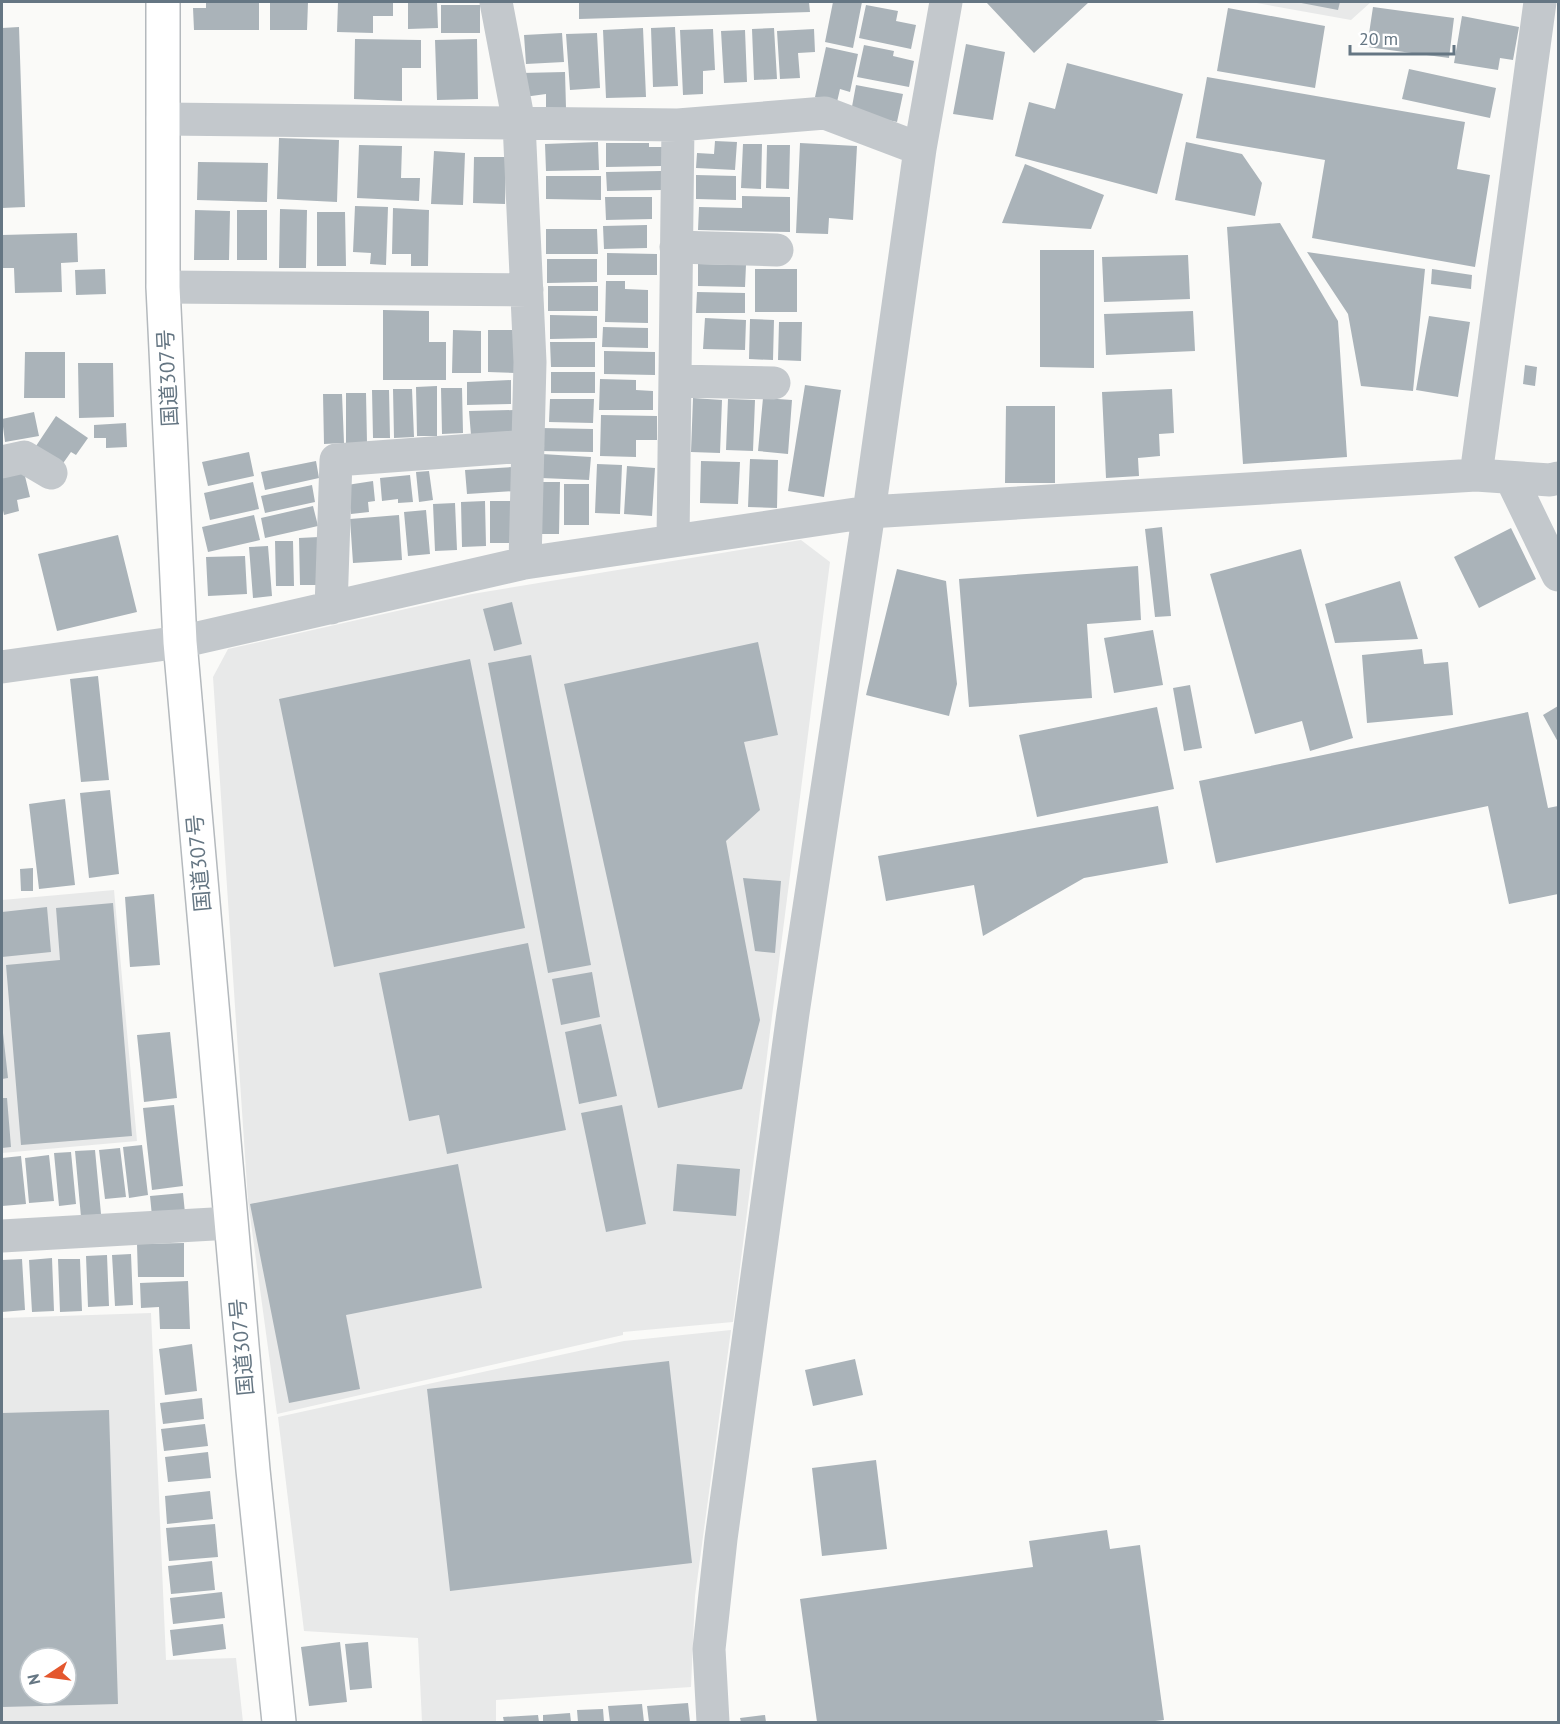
<svg xmlns="http://www.w3.org/2000/svg" width="1560" height="1724" viewBox="0 0 1560 1724" font-family="'PT Sans','Noto Sans JP',sans-serif">
  <style>
    .built { fill: #e8e9e9; fill-rule: evenodd }
    .building { fill: #aab3b9; fill-rule: evenodd }
    .lines { fill: none; stroke-linecap: round; stroke-linejoin: round }
    .highway-casing { stroke: #b4b9bd; stroke-width: 36 }
    .minor { stroke: #c3c8cc; stroke-width: 33 }
    .highway { stroke: #fff; stroke-width: 33 }
    .labels { text-anchor: middle; stroke-width: 6; stroke-linejoin: round; paint-order: stroke }
    .street-label { font-size: 21px; fill: #657683; stroke: #fff }
  </style>
  <rect width="100%" height="100%" fill="#fafaf8"/>
  <path class="built" d="M1251 2H1371L1351 20Z
    M801 540 830 562 733 1322 623 1332V1335L277 1414 248 1201 213 677 228 649 472 594Z
    M114 890 137 1141 2 1153V900Z
    M151 1313 166 1660 236 1658 243 1722H2V1318ZM30 1658H66V1694H30Z
    M731 1330 695 1596 691 1687 496 1700V1722H422L418 1638 304 1631 278 1417 624 1341Z"/>
  <path class="building" d="M206 2H259V30H194L193 8H206Z
    M270 2H308L307 30H270Z
    M338 2H393V16H373V33L337 32Z
    M408 2H437L438 28 408 29Z
    M579 2H809L810 12 579 19Z
    M833 2H862L853 48 825 42Z
    M986 2H1089L1034 53Z
    M1296 2H1340L1338 10Z
    M441 5H480V33H441Z
    M866 5 898 11 896 21 916 25 911 49 859 38Z
    M1373 7 1454 18 1449 58 1367 47Z
    M1228 8 1325 26 1315 88 1217 71Z
    M1462 16 1519 27 1513 60 1500 58 1498 70 1454 63Z
    M19 27 25 207 2 208V28Z
    M675 27 678 86 653 87 651 28Z
    M643 28 646 97 606 98 603 30Z
    M774 28 777 79 754 80 752 29Z
    M713 29 715 70 703 71V94L683 95 680 30Z
    M814 29 815 52 798 53 800 78 780 79 777 31Z
    M745 30 747 82 724 83 721 31Z
    M562 33 564 62 526 64 524 35Z
    M597 33 600 88 570 90 566 34Z
    M355 39 421 40V68H402V101L354 99Z
    M477 39 478 99 437 100 435 40Z
    M966 44 1005 52 993 120 953 114Z
    M864 45 894 51 893 56 914 61 909 87 857 77Z
    M826 47 858 54 850 92 840 89 837 102 815 97Z
    M1067 63 1183 94 1157 194 1015 156 1029 102 1055 109Z
    M1409 69 1496 88 1490 118 1402 99Z
    M565 72 566 108 546 109V94L524 97 521 73Z
    M1207 77 1465 122 1457 169 1490 175 1475 267 1312 238 1325 160 1196 138Z
    M856 85 903 94 897 122 851 112Z
    M279 138 339 140 337 202 277 199Z
    M715 141 737 142 735 170 696 168 697 153 714 154Z
    M598 142 599 170 546 171 545 144Z
    M1186 142 1242 154 1262 183 1255 216 1175 200Z
    M606 143H649V147H662V166L606 167Z
    M800 143 857 146 853 220 829 218 828 234 796 233Z
    M743 144H762L761 189 741 188Z
    M359 145 402 146 401 178H420L419 201 357 198Z
    M767 145H790L789 189 766 188Z
    M434 151 465 153 463 205 431 204Z
    M474 157H506L505 204 473 203Z
    M198 162 268 163 267 202 197 200Z
    M1025 164 1104 195 1091 229 1002 223Z
    M661 171 662 190 607 191 606 172Z
    M696 175 736 176V200L696 199Z
    M546 176H601V200L546 199Z
    M742 196 790 197V232L698 230 699 207 742 208Z
    M605 197H652V219L606 220Z
    M355 206 388 207 386 265 370 264 371 253 353 252Z
    M393 208 429 210 428 266H411V254H392Z
    M280 209 307 210 306 268H279Z
    M195 210 230 211 229 260H194Z
    M237 210H267V260H237Z
    M317 212H345L346 266H317Z
    M1280 223 1338 321 1347 457 1243 464 1227 227Z
    M647 225V248L604 249 603 226Z
    M546 229H597L598 254H546Z
    M77 233 78 262 61 263 62 292 15 293 14 268H2V235Z
    M1040 250H1094V368L1040 367Z
    M1307 252 1425 269 1413 391 1361 386 1348 314Z
    M607 253 657 254V275H607Z
    M1188 255 1190 299 1104 302 1102 257Z
    M547 259H597V282L547 283Z
    M698 264 746 265 745 287 698 286Z
    M105 269 106 294 76 295 75 270Z
    M755 269H797V312H755Z
    M1432 269 1472 275 1471 289 1431 284Z
    M606 281H625V289L648 290V323L605 322Z
    M548 286H598V311H548Z
    M697 292 745 293V313H696Z
    M383 310 429 311V342H446V380H383Z
    M1193 311 1195 351 1106 355 1104 314Z
    M550 315 597 316V338L550 339Z
    M1429 316 1470 322 1458 397 1416 390Z
    M705 318 746 320 745 350 703 349Z
    M750 319 774 320 773 360 749 359Z
    M779 322H802L801 361 778 360Z
    M603 327 648 328V348L602 347Z
    M453 330 481 331V373H452Z
    M488 330H515V373L488 372Z
    M550 342H595V367H551Z
    M604 351 655 352V375L604 374Z
    M25 352H65V398H24Z
    M78 363H113L114 417 79 418Z
    M1525 365 1537 367 1535 386 1523 384Z
    M551 372H595V393H551Z
    M600 379 636 380V390L653 391V410H599Z
    M511 380V404L467 405V382Z
    M805 385 841 390 824 497 788 491Z
    M437 386V436H417L416 387Z
    M441 388H462L463 433 442 434Z
    M393 389H412L414 437 394 438Z
    M1172 389 1174 433 1159 434 1160 456 1138 458 1139 476 1106 478 1102 392Z
    M372 390H389L390 438H373Z
    M346 393H366L367 443H346Z
    M323 394H342L344 443 324 444Z
    M693 398 722 400 720 453 691 452Z
    M763 398 792 400 788 454 758 451Z
    M550 399H594L593 423 549 422Z
    M728 399 755 400 753 451 726 450Z
    M1006 406H1055V483H1005Z
    M514 410V433L471 435 469 411Z
    M34 412 39 436 5 442 2 419Z
    M601 415 657 416V440H636V457L600 456Z
    M56 416 88 438 76 455 71 452 59 469 32 452Z
    M126 423 127 447 106 448V438H94V425Z
    M541 428 593 429V452L541 451Z
    M249 452 254 476 208 486 202 462Z
    M542 454 591 457 589 480 541 478Z
    M750 459 778 460 777 508 748 507Z
    M316 461 319 478 265 490 261 472Z
    M701 461 740 462 738 504 700 503Z
    M597 464 622 465 620 514 595 513Z
    M627 466 655 468 652 516 624 514Z
    M513 467 515 491 467 494 465 470Z
    M429 471 433 500 419 502 416 472Z
    M24 472 30 497 17 500 19 511 4 515 2 506V478Z
    M410 475 413 502 398 503V499L382 501 380 478Z
    M373 481 375 501 368 502 369 512 351 514 347 485Z
    M253 482 259 509 210 520 204 493Z
    M535 482H560L559 534H535Z
    M564 484H589V525H564Z
    M312 485 315 502 265 513 261 496Z
    M485 501 486 546 462 547 461 502Z
    M490 501H512V543H490Z
    M455 503 457 550 435 551 433 504Z
    M313 506 318 526 265 538 261 518Z
    M426 510 430 554 408 556 404 512Z
    M254 515 260 540 208 552 202 527Z
    M399 515 402 560 353 563 350 519Z
    M1162 527 1171 616 1155 617 1145 529Z
    M1511 528 1536 579 1479 608 1454 557Z
    M118 535 137 612 57 631 38 554Z
    M319 537 321 585H300L299 538Z
    M275 541H293L294 586H276Z
    M268 546 272 596 253 598 249 547Z
    M1301 549 1353 738 1310 751 1302 721 1255 734 1210 574Z
    M245 556 247 594 208 596 206 557Z
    M1138 566 1141 620 1087 624 1092 698 969 707 959 579Z
    M897 569 946 581 957 684 949 716 866 695Z
    M1400 581 1418 639 1335 643 1325 604Z
    M512 602 522 644 494 651 483 609Z
    M1153 630 1163 685 1114 693 1104 638Z
    M758 642 778 735 744 742 760 810 726 841 760 1020 742 1089 658 1108 564 684Z
    M1422 649 1424 664 1448 662 1453 715 1367 723 1362 655Z
    M531 655 591 965 548 973 488 663Z
    M470 659 525 928 334 967 279 699Z
    M98 676 109 780 81 782 70 679Z
    M1190 685 1202 748 1184 751 1173 688Z
    M1558 706V742L1543 715Z
    M1157 707 1174 789 1037 817 1019 735Z
    M1528 712 1548 808 1558 806V894L1509 904 1488 806 1216 863 1199 781Z
    M110 790 119 874 89 878 80 793Z
    M65 799 75 885 39 889 29 804Z
    M1158 806 1168 863 1084 878 983 936 974 885 886 901 878 856Z
    M33 868V891H21L20 869Z
    M743 878 781 881 775 953 755 951Z
    M154 894 160 965 130 967 125 897Z
    M113 903 132 1136 21 1145 6 965 60 960 56 908Z
    M47 907 51 952 2 957V912Z
    M528 943 566 1130 447 1154 439 1115 409 1121 379 973Z
    M592 972 600 1017 561 1025 552 979Z
    M601 1024 617 1096 579 1104 565 1032Z
    M170 1032 177 1098 144 1102 137 1035Z
    M2 1033H3L8 1078 2 1079Z
    M2 1098H7L11 1147 2 1148Z
    M174 1105 183 1186 152 1190 143 1108Z
    M622 1105 646 1224 606 1232 581 1113Z
    M142 1145 148 1195 129 1198 123 1147Z
    M120 1148 126 1197 105 1199 99 1150Z
    M95 1150 101 1214 81 1217 75 1151Z
    M71 1152 76 1204 59 1206 54 1153Z
    M49 1155 54 1201 29 1203 25 1158Z
    M21 1156 26 1204 2 1206V1158Z
    M458 1164 482 1288 346 1315 360 1389 289 1403 250 1204Z
    M677 1164 740 1169 736 1216 673 1211Z
    M183 1193 185 1213 152 1216 150 1196Z
    M184 1243V1277H138L137 1244Z
    M131 1254 133 1305 115 1306 112 1255Z
    M107 1255 109 1306 88 1307 86 1256Z
    M52 1258 54 1311 32 1312 29 1260Z
    M22 1259 25 1310 2 1312V1260Z
    M58 1259H80L82 1311 60 1312Z
    M188 1281 190 1329H160L159 1307 141 1308 140 1283Z
    M192 1344 197 1391 165 1395 159 1349Z
    M855 1359 863 1395 813 1406 805 1370Z
    M669 1361 692 1563 450 1591 427 1389Z
    M202 1398 204 1419 163 1424 160 1403Z
    M109 1410 118 1704 2 1707V1413ZM30 1658H66V1694H30Z
    M205 1424 208 1446 164 1451 161 1429Z
    M208 1452 211 1478 168 1482 165 1457Z
    M876 1460 887 1549 822 1556 812 1468Z
    M210 1491 213 1519 167 1524 165 1496Z
    M215 1524 218 1557 169 1561 166 1528Z
    M1107 1530 1110 1549 1140 1545 1164 1720 1146 1722H817L800 1599 1033 1567 1029 1541Z
    M212 1561 215 1590 171 1594 168 1566Z
    M222 1592 225 1618 173 1624 170 1598Z
    M223 1624 226 1649 173 1656 170 1630Z
    M340 1642 347 1702 309 1706 301 1647Z
    M368 1642 372 1688 350 1690 345 1644Z
    M688 1703 690 1722H649L647 1706Z
    M642 1704 644 1722H610L608 1706Z
    M603 1709 604 1722H578L577 1710Z
    M570 1713 571 1722H543V1715Z
    M538 1715 539 1722H504L503 1717Z
    M765 1715 766 1722H741L740 1718Z"/>
  <g class="lines">
    <defs>
      <path id="highway" d="M163 2V287L180 642 253 1470 279 1722"/>
    </defs>
    <use href="#highway" class="highway-casing"/>
    <path class="minor" d="M496 2 519 123 530 362 525 563
      M163 119 678 125 825 113 920 149
      M676 247 777 250
      M163 287 527 290
      M675 381 774 383
      M2 462 24 457 51 473
      M1476 475 1540 2
      M1511 478 1558 575
      M673 541 678 125
      M331 608 336 460 528 446
      M2 667 180 642 525 563 869 512 1476 475 1550 480 1558 478
      M2 1236 231 1223
      M713 1722 709 1649 721 1539 793 1013 869 512 920 149 946 2"/>
    <use href="#highway" class="highway"/>
  </g>
  <g class="labels">
    <g class="street-label">
      <text transform="translate(168 378) rotate(-93)" y="7">国道307号</text>
      <text transform="translate(199 863) rotate(-95)" y="7">国道307号</text>
      <text transform="translate(242 1347) rotate(-95)" y="7">国道307号</text>
    </g>
  </g>
  <rect width="1560" height="1724" fill="none" stroke="#657683" stroke-width="6"/>
  <g transform="translate(48 1676) rotate(257)"><circle r="28" fill="#ffffff" stroke="#c1c8cd" stroke-width="1.5"/>
  <path d="M0-4.5L10 22L0 15L-10 22Z" fill="#e4572e"/>
  <text y="-9" font-size="16" font-weight="bold" text-anchor="middle" fill="#657683">N</text>
  </g>
  <path d="M1350 45v9h104v-9" fill="none" stroke="#657683" stroke-width="3"/>
  <text x="1359" y="45" font-size="18" fill="#657683" stroke="#ffffff" stroke-width="4.5" paint-order="stroke">20 m</text>
</svg>
